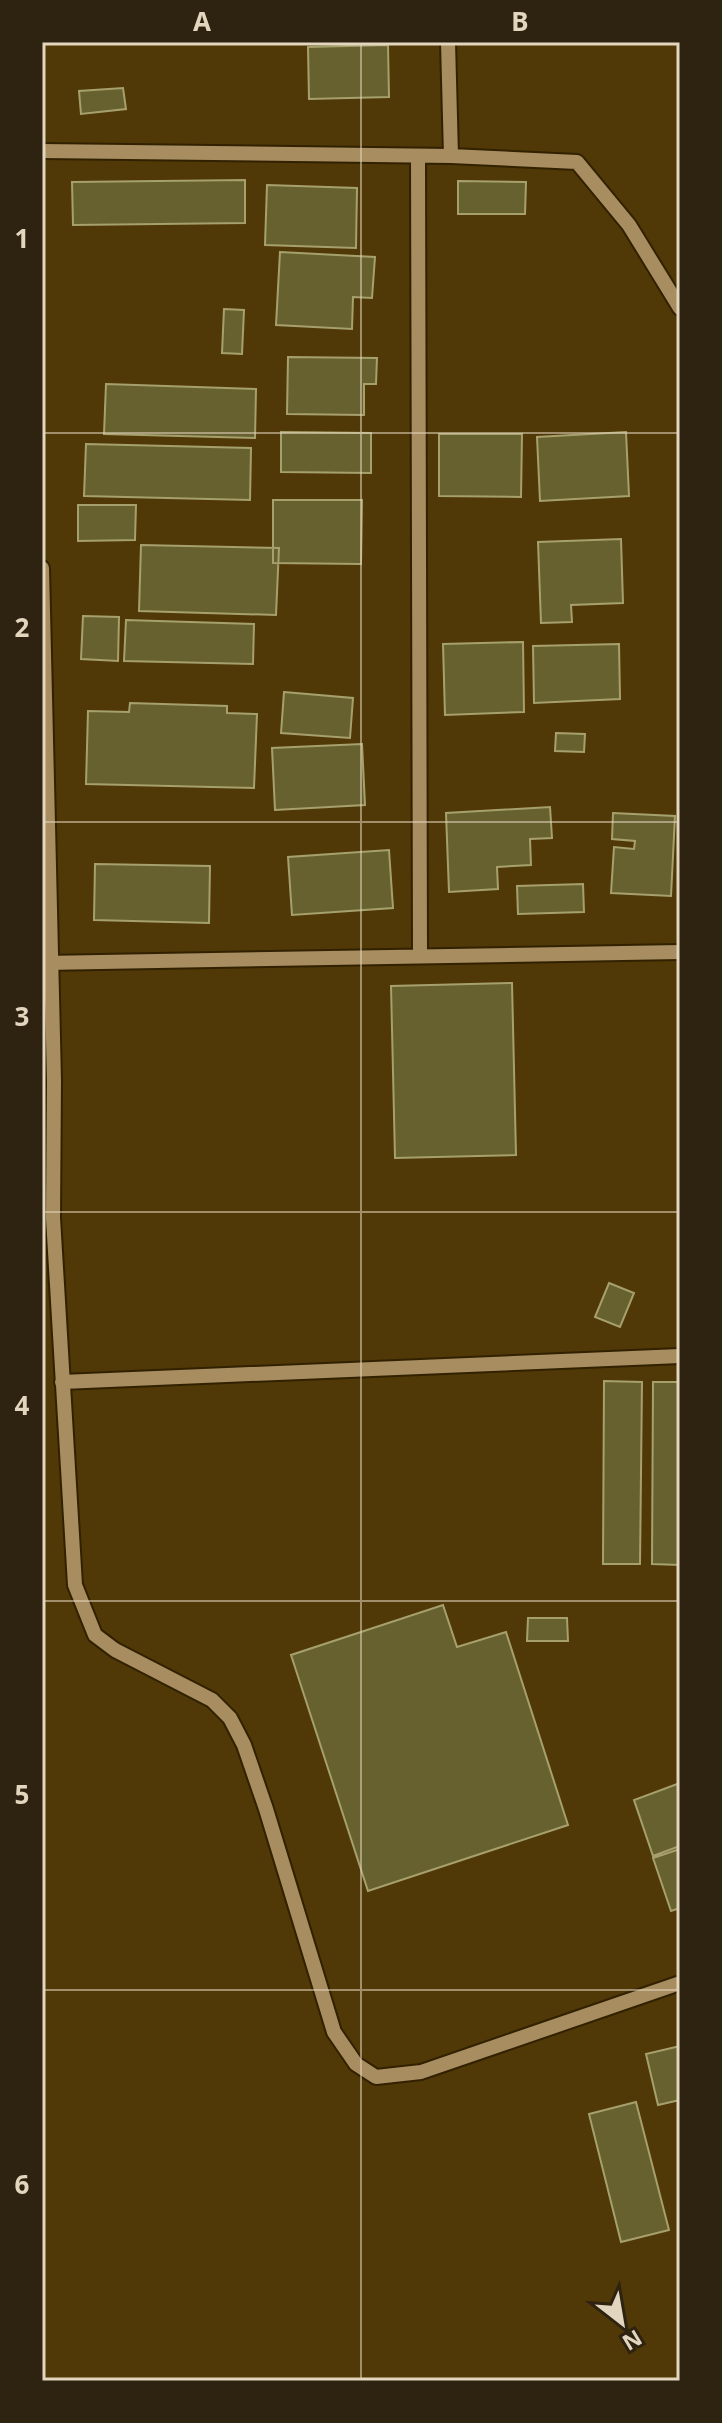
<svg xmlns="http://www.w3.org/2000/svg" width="722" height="2423" viewBox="0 0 722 2423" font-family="'Noto Sans',sans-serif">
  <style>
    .building { fill: #67612f; stroke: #a6a06d; stroke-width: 2 }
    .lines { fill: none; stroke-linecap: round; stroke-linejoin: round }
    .minor-casing { stroke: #322100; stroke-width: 18 }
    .minor { stroke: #a78d5f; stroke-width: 14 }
    .grid { fill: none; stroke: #e3d6be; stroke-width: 2; stroke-opacity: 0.55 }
    .neatline { fill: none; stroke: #e3d6be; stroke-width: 3 }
    .grid-label { font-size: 26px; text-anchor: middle; font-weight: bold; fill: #e3d6be }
  </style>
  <rect width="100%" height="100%" fill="#503907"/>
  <path class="building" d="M388 45 389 97 309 99 308 47Z
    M123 88 126 109 81 114 79 91Z
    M245 180V223L73 225 72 182Z
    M458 181 526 182 525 214H458Z
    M267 185 357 188 356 248 265 245Z
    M280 252 375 257 372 298 353 297 352 329 276 325Z
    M224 309 244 310 242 354 222 353Z
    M288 357 377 358 376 384H364V415L287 414Z
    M106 384 256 389 255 438 104 434Z
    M281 432 371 433V473L281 472Z
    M626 432 629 496 540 501 537 437Z
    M439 434H522L521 497 439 496Z
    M86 444 251 448 250 500 84 496Z
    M273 500H362L361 564 273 563Z
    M78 505H136L135 540 78 541Z
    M621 539 623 603 571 605 572 622 541 623 538 542Z
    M141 545 279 548 276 615 139 611Z
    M83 616 119 617 118 661 81 659Z
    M126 620 254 624 253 664 124 661Z
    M523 642 524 712 445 715 443 644Z
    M619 644 620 699 534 703 533 646Z
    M284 692 353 698 350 738 281 733Z
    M130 703 227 706V713L257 714 254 788 86 784 88 711 129 712Z
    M556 733 585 734 584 752 555 751Z
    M362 744 365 805 275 810 272 748Z
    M550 807 552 838 530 839 531 865 497 867 498 889 449 892 446 813Z
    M613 813 675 816 671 896 611 893 614 847 634 849 635 841 612 839Z
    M389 850 393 908 292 915 288 857Z
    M95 864 210 866 209 923 94 920Z
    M583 884 584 912 518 914 517 886Z
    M512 983 516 1155 395 1158 391 986Z
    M609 1283 634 1293 620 1327 595 1317Z
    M604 1381 642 1382 640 1564H603Z
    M653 1382H680V1565L652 1564Z
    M443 1605 457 1647 506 1632 568 1825 368 1891 291 1655Z
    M528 1618H567L568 1641H527Z
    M680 1783V1846L653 1856 634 1800Z
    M680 1849V1908L671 1911 653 1858Z
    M680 2046V2100L658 2105 646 2054Z
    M636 2102 669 2230 621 2242 589 2114Z"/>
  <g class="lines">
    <defs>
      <path id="minor" d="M448 42 451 156
        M42 151 451 156 577 162 629 225 680 308
        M418 156 420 956
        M42 568 54 1081 53 1218 75 1585 95 1635 115 1650 212 1700 230 1718 244 1745 266 1809 334 2032 356 2064 376 2077 421 2072 680 1983
        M44 963 680 952
        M62 1382 680 1356"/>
    </defs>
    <use href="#minor" class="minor-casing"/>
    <use href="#minor" class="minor"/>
  </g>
  <path class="grid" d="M361 42V2381M42 433H680M42 822H680M42 1212H680M42 1601H680M42 1990H680"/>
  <rect width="722" height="2423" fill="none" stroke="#2d2310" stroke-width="88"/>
  <g transform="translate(622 2323) rotate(149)" stroke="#2d2310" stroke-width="6" paint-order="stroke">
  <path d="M0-6L14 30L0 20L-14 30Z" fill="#e3d6be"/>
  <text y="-12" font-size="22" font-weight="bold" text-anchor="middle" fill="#e3d6be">N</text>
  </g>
  <rect x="44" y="44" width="634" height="2335" class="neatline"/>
  <g class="grid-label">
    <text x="202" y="31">A</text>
    <text x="520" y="31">B</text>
    <text x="22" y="248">1</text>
    <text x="22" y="637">2</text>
    <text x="22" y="1026">3</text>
    <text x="22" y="1415">4</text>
    <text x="22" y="1804">5</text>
    <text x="22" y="2194">6</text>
  </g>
</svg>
